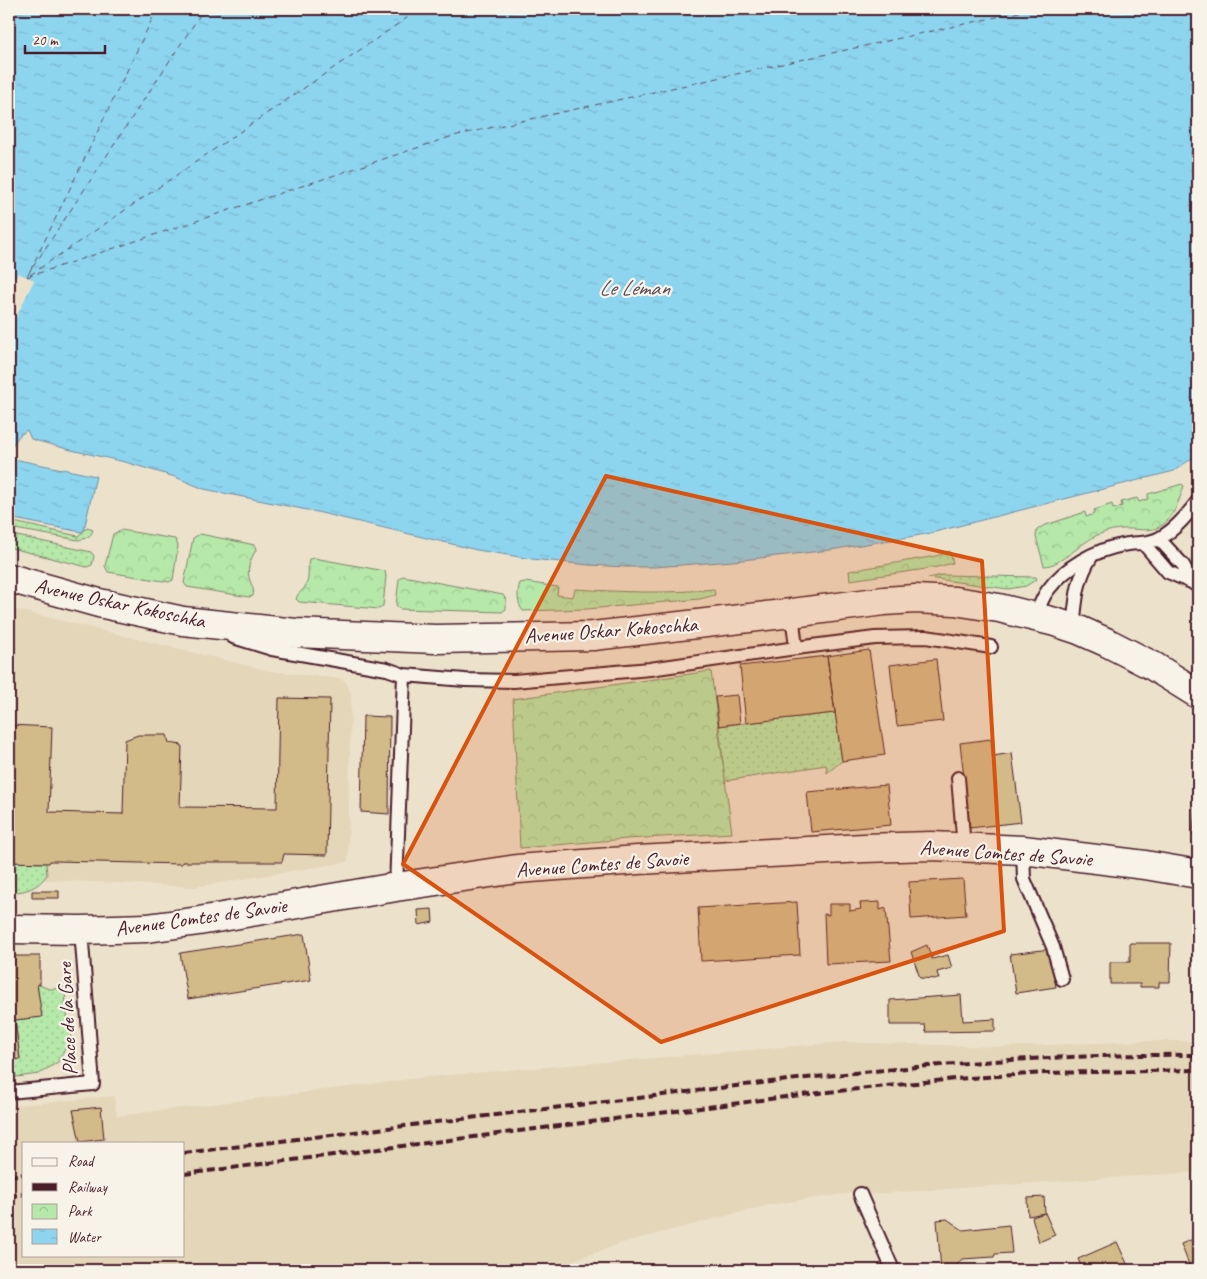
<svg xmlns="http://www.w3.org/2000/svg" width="1207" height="1279" viewBox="0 0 1207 1279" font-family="Caveat,sans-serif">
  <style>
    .built { fill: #e4d6b8; fill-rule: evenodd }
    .grass { fill: url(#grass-dots); stroke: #80846a }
    .park { fill: url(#park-crowns); stroke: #80846a }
    .water { fill: url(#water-ripples); stroke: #728ca1 }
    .pier { fill: #ece2cc }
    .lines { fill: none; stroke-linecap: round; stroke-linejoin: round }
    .ferry { stroke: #5b4c5c; stroke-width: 1; stroke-dasharray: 6 5; stroke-linecap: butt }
    .building { fill: #d2ba89; stroke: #4a1f2b }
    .service-casing { stroke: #4a1f2b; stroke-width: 16 }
    .tertiary-casing { stroke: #4a1f2b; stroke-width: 31 }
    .primary-casing { stroke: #4a1f2b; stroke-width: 31 }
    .service { stroke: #f7f3e8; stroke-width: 12 }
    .tertiary { stroke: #f7f3e8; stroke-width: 28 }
    .primary { stroke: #f7f3e8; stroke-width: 28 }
    .rail { stroke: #4a1f2b; stroke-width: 4; stroke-dasharray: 8 4; stroke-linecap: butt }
    .marked { fill: #d8530f; fill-opacity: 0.2; stroke: #d8530f; stroke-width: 4; stroke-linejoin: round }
    .labels { text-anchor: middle; stroke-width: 4.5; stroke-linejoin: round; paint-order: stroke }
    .street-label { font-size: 21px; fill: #4a1f2b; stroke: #f7f3e8 }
    .water-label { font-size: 22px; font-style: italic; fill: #5b4c5c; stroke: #f7f3e8 }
  </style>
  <defs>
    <pattern id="grass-dots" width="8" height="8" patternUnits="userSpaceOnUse" patternTransform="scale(1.25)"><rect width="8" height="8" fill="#b5e8a9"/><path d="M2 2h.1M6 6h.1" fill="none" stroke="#9dc792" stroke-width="1.8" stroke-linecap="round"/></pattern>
    <pattern id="park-crowns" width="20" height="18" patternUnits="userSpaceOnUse" patternTransform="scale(1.25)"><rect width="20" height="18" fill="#b5e8a9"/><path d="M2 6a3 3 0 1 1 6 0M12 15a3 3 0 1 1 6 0" fill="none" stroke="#9dc792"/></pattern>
    <pattern id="water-ripples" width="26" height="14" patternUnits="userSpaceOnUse" patternTransform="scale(1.25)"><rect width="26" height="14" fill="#8dd5ef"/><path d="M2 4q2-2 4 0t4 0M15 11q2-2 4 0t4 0" fill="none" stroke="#7bb6cd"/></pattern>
  </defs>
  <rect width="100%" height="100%" fill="#ece2cc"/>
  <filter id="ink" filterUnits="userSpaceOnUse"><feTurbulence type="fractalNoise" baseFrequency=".02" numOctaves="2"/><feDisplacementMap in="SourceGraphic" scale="10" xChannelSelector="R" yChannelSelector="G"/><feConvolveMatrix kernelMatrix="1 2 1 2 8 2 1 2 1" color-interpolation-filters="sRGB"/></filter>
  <g filter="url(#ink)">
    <path class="built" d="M9 608 270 671 342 679 346 682 351 693 348 862 195 887 9 878Z
      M1144 1041H1198V1172L872 1194 864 1191 769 1205 622 1243 547 1270H9V1106L114 1096 117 1116 426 1077 843 1042 1001 1047ZM24 1143H184V1255H24Z"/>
    <path class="grass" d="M9 521 78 536 87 528 93 530C91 537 85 539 78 540L9 528Z
      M13 535 91 552 94 556 92 565 87 567 11 548 10 541Z
      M943 575 1036 577 1037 579 1026 586 1008 589 928 578Z
      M835 713 842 761 827 773 826 765 725 781 719 726Z
      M9 862 46 863 47 875C38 888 24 893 9 892Z
      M37 984 49 989 65 988 66 1009 71 1038 58 1062 39 1074 9 1078V1061L20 1059 15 1020 41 1017Z"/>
    <path class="park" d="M1182 484 1184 486C1179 500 1175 517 1161 526 1151 533 1135 528 1123 529 1116 529 1107 531 1100 534 1082 541 1061 566 1044 566L1036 537 1037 530 1043 526 1085 512 1086 517 1094 514V510L1112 504 1113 509 1122 506 1121 502 1137 498 1139 502 1148 499V494Z
      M121 530 175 539 178 546 173 580 169 582 108 572 105 566 113 534Z
      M200 534 255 545 256 550C250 560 246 570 250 581 252 587 255 589 253 596L249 597 187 587 184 583 193 538Z
      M950 551 953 563 933 568 850 580 849 571 936 556Z
      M314 558 385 571 386 576 383 606 379 609 299 602 296 599C298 592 303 591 306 585 310 576 307 568 309 559Z
      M403 576 503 595 506 600V609L502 612 400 609 396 605 399 579Z
      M525 582 558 587 557 595 573 597 575 589C621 592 668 594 714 589L715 595 700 599 587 609 523 611C517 604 517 591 520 583Z
      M711 671 732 833 626 839 520 848 513 699Z"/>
    <path class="water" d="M9 9H1198V454L1174 471 931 533 909 537 830 550 733 561 655 567H626L589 565 532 559 477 550 317 512 204 489 175 477 125 462 71 450 34 440 31 439 27 430 19 436 9 450Z
      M9 458 96 476 84 530 81 532 9 518Z"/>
    <path class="pier" d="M18 273 34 280 9 332V292Z"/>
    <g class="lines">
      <path class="ferry" d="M30 271 157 9
        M30 275 420 9
        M27 276 204 9
        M27 277 453 136 1033 9"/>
    </g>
    <path class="building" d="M869 650 885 755 842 761 827 656Z
      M827 656 835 713 746 723 740 666Z
      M936 659 943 721 897 726 890 665Z
      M737 695 740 723 719 726 715 697Z
      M279 698 330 699 327 855 284 854 282 862H182V864L55 861H50L49 863 9 862V725L52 727 49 812 123 814 125 740 138 735H167L169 743 182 745 180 807 277 808Z
      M363 716 390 717 389 814 361 812Z
      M991 739 993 756 1012 753 1021 822 970 828 960 743Z
      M887 785 891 825 811 832 807 792Z
      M1195 805H1198V835H1193Z
      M963 879 966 915 911 919 909 882Z
      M32 891H59V898H32Z
      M797 902 800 955 701 961 698 908Z
      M880 902V910L886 908 891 961 826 964 824 914 829 915V904H850V911L861 909 860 903Z
      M432 909 433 922 419 925 418 910Z
      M304 934 311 980 188 999 180 953Z
      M1130 943H1171L1170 982H1159V987H1140V984H1110V962H1130Z
      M927 945 932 959 948 955 952 968 937 972 939 979 920 978 911 952Z
      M1050 949 1056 987 1016 993 1010 954Z
      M9 956H40V985L37 984 42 1017 15 1020 20 1059 9 1061Z
      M961 995 963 1021 995 1019V1031L926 1032 925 1025H890V1000Z
      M101 1107 104 1139 80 1142 73 1110Z
      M1044 1197 1045 1213 1028 1216 1027 1198Z
      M1045 1213 1055 1235 1039 1242 1032 1217Z
      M947 1219 963 1230 1009 1225 1012 1253 995 1254 994 1257 962 1259 953 1270H941L937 1220Z
      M1198 1237V1270H1191L1181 1244Z
      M1117 1242 1130 1270H1083L1078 1259Z"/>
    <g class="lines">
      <defs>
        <path id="service" d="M1159 539 1183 565 1194 584
          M1144 544 1168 572 1198 585
          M1035 617C1039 608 1042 598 1048 590 1065 567 1095 550 1123 545 1135 542 1148 545 1160 538 1176 529 1187 515 1198 501
          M1073 628C1076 601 1076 581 1091 557
          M233 637 272 649 387 669 404 675 465 680 514 681 650 669 796 648 792 613
          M796 648 875 638 926 637 991 647
          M958 778 964 847
          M1023 850 1024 879 1053 947 1062 979
          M396 887 404 675
          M9 1092 93 1084 81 930
          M860 1194 893 1270"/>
        <path id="tertiary" d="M9 929 81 930 147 928 199 921 396 887 517 869 638 860 864 848 931 846 1023 850 1145 865 1198 874"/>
        <path id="primary" d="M9 578 99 603 183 621 296 633 435 639 593 636 792 613 884 601 915 599 955 601 999 608 1055 622 1079 630 1106 642 1153 666 1198 694"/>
      </defs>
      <use href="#service" class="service-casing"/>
      <use href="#tertiary" class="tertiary-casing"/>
      <use href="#primary" class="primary-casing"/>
      <use href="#service" class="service"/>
      <use href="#tertiary" class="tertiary"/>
      <use href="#primary" class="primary"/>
      <path class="rail" d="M184 1153C338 1134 492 1115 647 1097 830 1074 1013 1053 1198 1055
        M184 1174 809 1094 955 1079 1044 1073 1198 1070
        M9 1176 24 1174
        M9 1196 24 1194"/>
    </g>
  </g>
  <path class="marked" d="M606 476 982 561 1004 931 661 1042 403 864Z"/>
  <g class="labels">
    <g class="street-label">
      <text transform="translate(120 603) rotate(12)" y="7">Avenue Oskar Kokoschka</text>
      <text transform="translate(611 630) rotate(-4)" y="7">Avenue Oskar Kokoschka</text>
      <text transform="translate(1006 853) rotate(4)" y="7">Avenue Comtes de Savoie</text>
      <text transform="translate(602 864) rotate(-4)" y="7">Avenue Comtes de Savoie</text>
      <text transform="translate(201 917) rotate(-8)" y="7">Avenue Comtes de Savoie</text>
      <text transform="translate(67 1019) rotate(-93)" y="7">Place de la Gare</text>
    </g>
    <g class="water-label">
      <text x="634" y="295">Le Léman</text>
    </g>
  </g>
  <rect width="1207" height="1279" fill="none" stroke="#f7f3e8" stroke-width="30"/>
  <rect x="15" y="15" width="1177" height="1249" fill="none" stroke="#4a1f2b" stroke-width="2" filter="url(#ink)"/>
  <rect x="22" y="1142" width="162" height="115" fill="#f7f3e8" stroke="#b29e9c"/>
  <rect x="32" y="1158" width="25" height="8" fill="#f7f3e8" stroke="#b29e9c"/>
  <text x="68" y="1166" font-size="15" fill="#4a1f2b">Road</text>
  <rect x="32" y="1183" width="25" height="8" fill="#4a1f2b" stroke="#b29e9c"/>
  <text x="68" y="1192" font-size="15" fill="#4a1f2b">Railway</text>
  <rect x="32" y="1204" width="25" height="15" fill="url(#park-crowns)" stroke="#b29e9c"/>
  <text x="68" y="1216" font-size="15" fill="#4a1f2b">Park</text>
  <rect x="32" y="1229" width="25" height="15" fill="url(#water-ripples)" stroke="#b29e9c"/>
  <text x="68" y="1242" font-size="15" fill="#4a1f2b">Water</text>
  <path d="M25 45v8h80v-8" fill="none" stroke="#4a1f2b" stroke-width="2.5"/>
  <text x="32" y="45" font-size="15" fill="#4a1f2b" stroke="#f7f3e8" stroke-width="4" paint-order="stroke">20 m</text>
</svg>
